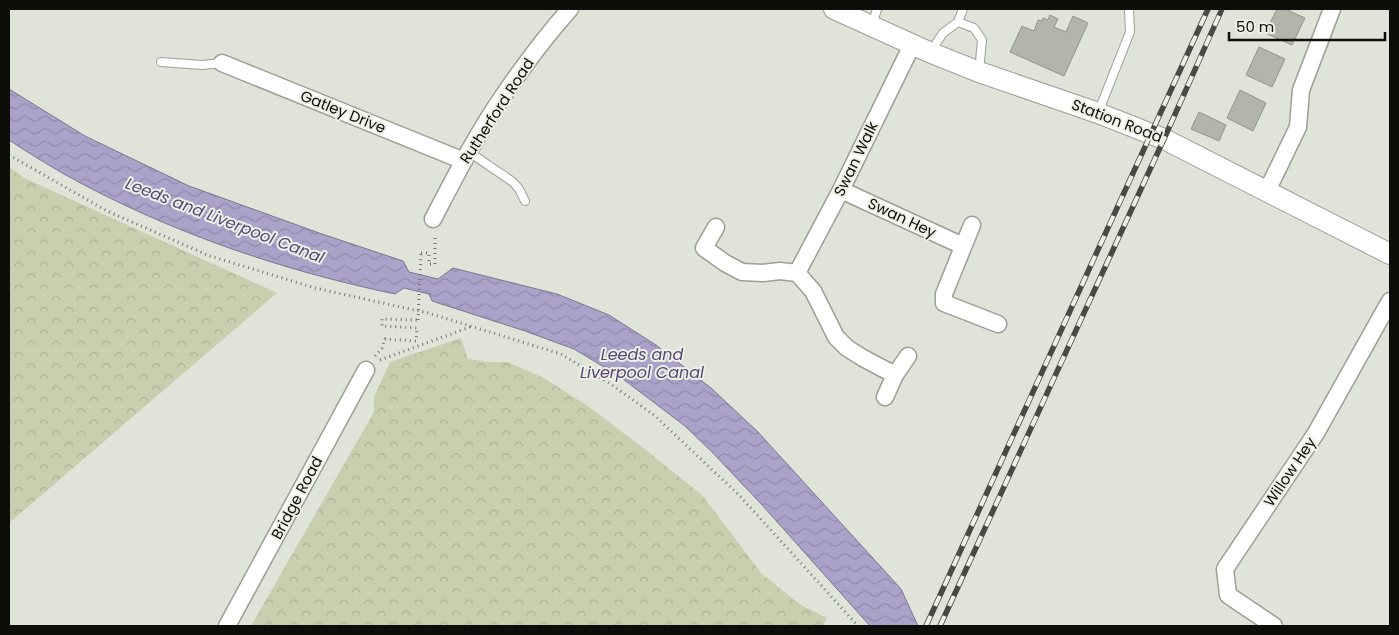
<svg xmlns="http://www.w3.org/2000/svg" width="1399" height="635" viewBox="0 0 1399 635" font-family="Poppins,sans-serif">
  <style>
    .forest { fill: url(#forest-crowns) }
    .water { fill: url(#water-waves); stroke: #7c7690 }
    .building { fill: #b3b5a9; stroke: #929589 }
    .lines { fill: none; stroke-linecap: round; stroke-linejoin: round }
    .service-casing { stroke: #9d9f94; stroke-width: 10 }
    .minor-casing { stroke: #9d9f94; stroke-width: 19 }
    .tertiary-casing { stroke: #9d9f94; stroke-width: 22 }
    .path { stroke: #74766e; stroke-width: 3; stroke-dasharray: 1 4; stroke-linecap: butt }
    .service { stroke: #fff; stroke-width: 8 }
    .minor { stroke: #fff; stroke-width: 16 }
    .tertiary { stroke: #fff; stroke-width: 20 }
    .rail-casing { stroke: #484a44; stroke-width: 5.5 }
    .rail { stroke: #eef0e4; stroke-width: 4; stroke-dasharray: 11; stroke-linecap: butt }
    .path-bridge { stroke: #74766e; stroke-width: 3; stroke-dasharray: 1 4; stroke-linecap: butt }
    .labels { text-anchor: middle; stroke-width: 4; stroke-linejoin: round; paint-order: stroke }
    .street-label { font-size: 15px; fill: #0d0e0a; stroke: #eef0e4 }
    .water-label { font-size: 16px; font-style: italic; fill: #54467b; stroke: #eef0e4 }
  </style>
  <defs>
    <pattern id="forest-crowns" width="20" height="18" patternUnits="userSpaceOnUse" patternTransform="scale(1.25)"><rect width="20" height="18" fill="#c9cfae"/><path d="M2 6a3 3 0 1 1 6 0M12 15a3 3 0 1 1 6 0" fill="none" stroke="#abb194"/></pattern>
    <pattern id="water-waves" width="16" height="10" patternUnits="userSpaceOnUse" patternTransform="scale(1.25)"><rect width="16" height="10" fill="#aba2ca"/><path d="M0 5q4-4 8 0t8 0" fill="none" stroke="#928aac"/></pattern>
  </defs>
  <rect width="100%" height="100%" fill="#e0e3d7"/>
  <path class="forest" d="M9 167 24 178 277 293 9 523Z
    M461 338 468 359 489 362H507L542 377 588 406 642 447 703 496 761 573 799 604 827 618 823 626H251L374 412V397L390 362Z"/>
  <path class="water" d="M9 89 85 136 189 186 322 234 403 261 409 272 438 279 453 268 557 294 609 315 656 345 711 388 758 432 901 589 918 626H870L763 506 712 452 685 426 619 376 574 349 525 331 432 301 429 294 404 288 395 294C280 270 166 231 64 174 45 163 27 152 9 140Z"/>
  <path class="building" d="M1277 9H1285L1305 18 1292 45 1265 33Z
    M1050 15 1058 19 1054 27 1066 32 1073 16 1088 23 1064 76 1010 52 1022 26 1034 31 1038 20 1042 21 1043 18 1048 20Z
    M1259 47 1285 59 1272 87 1246 75Z
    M1240 90 1266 103 1253 131 1227 118Z
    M1199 112 1226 125 1219 141 1191 129Z"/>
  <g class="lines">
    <defs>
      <path id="service" d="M958 22 974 28 982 40 979 72
        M872 26 877 9
        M931 51 943 33 958 22 963 9
        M161 62 202 65 222 63
        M1098 113 1130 32 1129 9
        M469 152 513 182 519 189 525 201"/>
      <path id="minor" d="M222 63 464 161
        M841 190 963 246
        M1267 191 1298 127 1301 90 1332 9
        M433 219C454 179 475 137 501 99 522 68 545 37 570 9
        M972 225 944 294V303L998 324
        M716 227 704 248 725 263 742 272 763 273 780 271 797 273 813 291 836 337 847 348 863 358 895 375
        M797 273 841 190 912 45
        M885 397 895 375 908 356
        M227 626 366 370
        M1274 626 1228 595 1225 569 1316 433 1390 301"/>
      <path id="tertiary" d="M834 9 929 52 979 72 1098 113 1164 139 1390 254"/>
    </defs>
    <use href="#service" class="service-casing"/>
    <use href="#minor" class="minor-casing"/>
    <use href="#tertiary" class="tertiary-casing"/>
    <path class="path" d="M9 155 107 211 210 256 315 288 428 313 561 354 609 383 654 415 739 495 858 626
      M421 253H429V264H435V235
      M375 356 382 348 385 339 416 341 417 328 382 326V319L418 320
      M380 360 470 327"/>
    <use href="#service" class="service"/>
    <use href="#minor" class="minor"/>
    <use href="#tertiary" class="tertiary"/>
    <defs>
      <path id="rail" d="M926 626 1208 9
        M940 626 1164 139 1222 9"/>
    </defs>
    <use href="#rail" class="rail-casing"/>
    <use href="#rail" class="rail"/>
    <path class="path-bridge" d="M418 320 421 253"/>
  </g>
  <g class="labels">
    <g class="street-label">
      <text transform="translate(497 111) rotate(-57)" y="5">Rutherford Road</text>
      <text transform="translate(343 112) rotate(22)" y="5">Gatley Drive</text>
      <text transform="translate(1117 121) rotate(21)" y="5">Station Road</text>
      <text transform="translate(856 159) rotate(-64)" y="5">Swan Walk</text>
      <text transform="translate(902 218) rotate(25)" y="5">Swan Hey</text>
      <text transform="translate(1290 472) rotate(-56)" y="5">Willow Hey</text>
      <text transform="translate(297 498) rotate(-62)" y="5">Bridge Road</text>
    </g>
    <g class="water-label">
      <text transform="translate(225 220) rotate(21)" y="6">Leeds and Liverpool Canal</text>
      <text x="642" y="360">Leeds and<tspan x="642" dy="18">Liverpool Canal</tspan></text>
    </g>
  </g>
  <rect width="1399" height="635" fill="none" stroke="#0d0e0a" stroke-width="20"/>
  <path d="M1229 32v8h156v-8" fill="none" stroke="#0d0e0a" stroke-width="2.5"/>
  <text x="1236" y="32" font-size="15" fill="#0d0e0a" stroke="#eef0e4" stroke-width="4" paint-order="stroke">50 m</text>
</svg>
